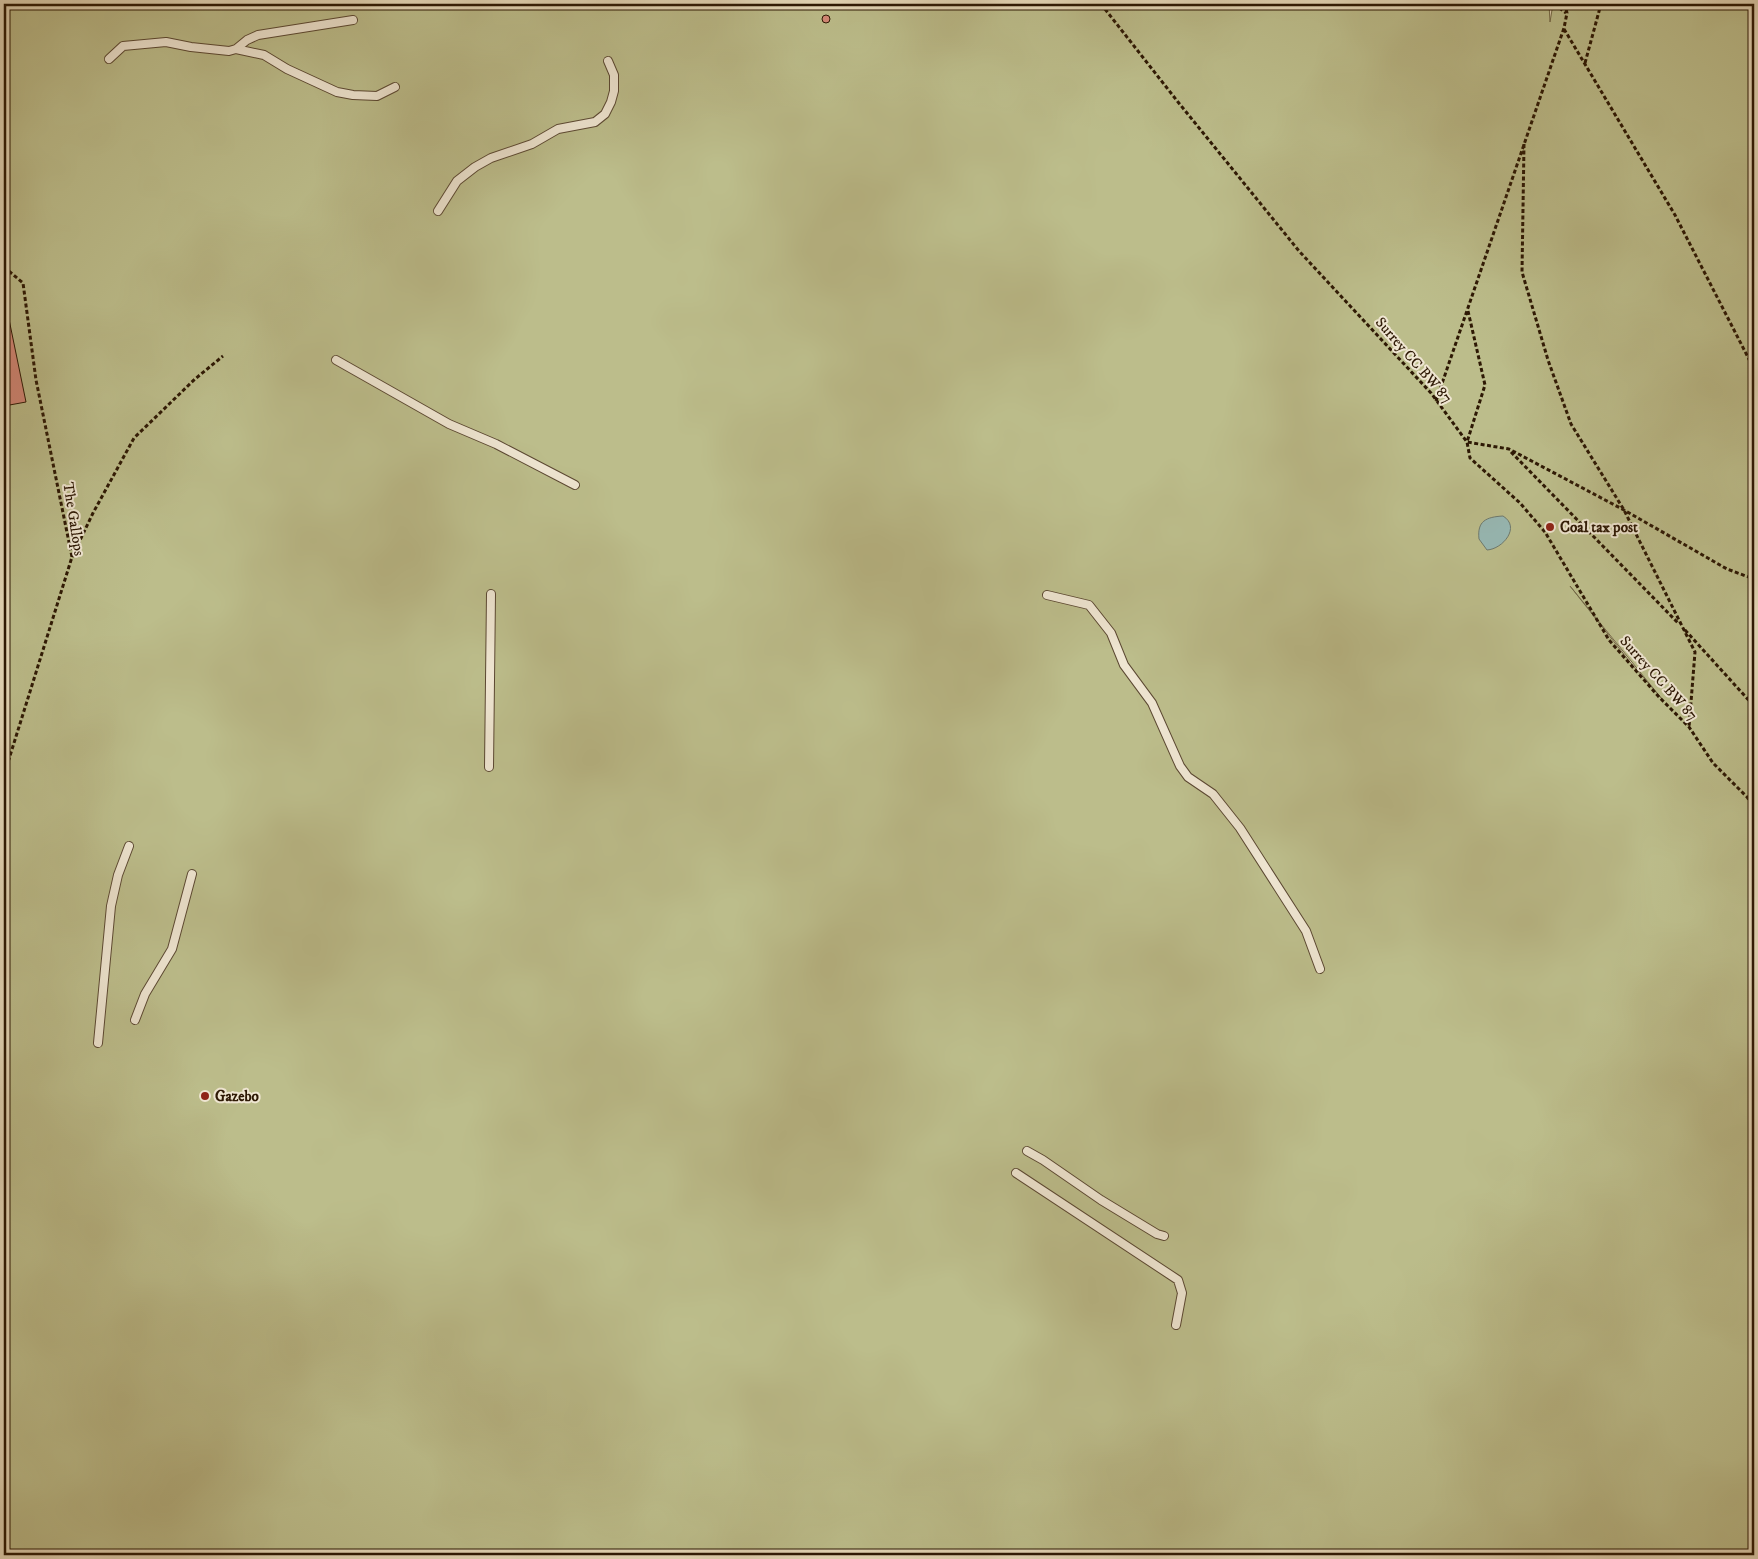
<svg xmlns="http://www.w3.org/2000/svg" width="1758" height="1559" viewBox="0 0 1758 1559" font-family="'IM FELL DW Pica',serif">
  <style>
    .green { fill: #bcbd8b; stroke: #746a48; fill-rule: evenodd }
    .water { fill: #97b9b5; stroke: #6d796e }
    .building { fill: #d48878; stroke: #2d1804 }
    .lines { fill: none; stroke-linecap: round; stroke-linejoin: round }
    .service-casing { stroke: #5b4832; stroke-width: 10 }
    .path { stroke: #2d1804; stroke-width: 3; stroke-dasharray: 4 2.5; stroke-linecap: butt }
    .service { stroke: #efe6d2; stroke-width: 8 }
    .poi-dot { fill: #8f2418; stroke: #efe6d2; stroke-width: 2 }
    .labels { text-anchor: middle; stroke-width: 4; stroke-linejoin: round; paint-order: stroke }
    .street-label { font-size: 15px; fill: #2d1804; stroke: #efe6d2 }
    .poi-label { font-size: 15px; font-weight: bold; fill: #2d1804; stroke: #efe6d2; text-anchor: start }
  </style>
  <rect width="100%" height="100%" fill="#e6d9ba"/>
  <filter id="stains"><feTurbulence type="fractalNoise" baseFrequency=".004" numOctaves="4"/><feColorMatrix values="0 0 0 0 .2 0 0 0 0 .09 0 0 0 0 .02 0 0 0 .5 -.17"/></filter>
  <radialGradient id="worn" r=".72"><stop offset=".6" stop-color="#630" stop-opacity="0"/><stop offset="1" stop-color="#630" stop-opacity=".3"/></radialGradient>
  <path class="green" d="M4 4H1549L1550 22 1553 4H1754V1555H4ZM1570 586 1662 699 1630 662Z"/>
  <path class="water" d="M1503 516C1521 527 1503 549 1487 550L1479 539C1477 521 1486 517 1503 516Z"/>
  <path class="building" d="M822 19a4 4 0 1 1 8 0a4 4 0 1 1-8 0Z
    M4 295 26 402 4 406Z
    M200.5 1096a4.5 4.5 0 1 1 9 0a4.5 4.5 0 1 1-9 0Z"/>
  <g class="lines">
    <defs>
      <path id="service" d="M236 49 264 55 287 69 337 92 353 95 377 96 395 87
        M109 59 123 46 166 42 191 47 229 51 236 49 247 40 258 35 353 20
        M438 211 457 181 475 167 491 158 532 144 558 129 595 122 605 114 611 102 614 91V75L608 61
        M336 360 449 424 496 444 575 485
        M1047 595 1089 605 1111 633 1124 665 1152 703 1180 766 1188 777 1213 794 1240 828 1306 931 1320 969
        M489 767 491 594
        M135 1020 145 994 172 949 192 874
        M98 1043 111 906 118 875 129 846
        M1027 1151 1043 1160 1101 1200 1157 1234 1164 1236
        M1016 1173 1178 1280 1182 1293 1176 1325"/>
    </defs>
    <use href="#service" class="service-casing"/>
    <path class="path" d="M1101 4 1178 102 1299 251 1431 393 1467 442 1470 458 1520 503 1545 532 1609 640 1659 697 1689 727 1713 763 1747 797 1754 807
      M1554 4 1566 13
      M1745 4 1754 9
      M1564 29 1675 215 1754 369
      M1585 63 1601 4
      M1524 144 1522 272 1548 360 1571 424 1624 510 1695 652 1689 727
      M4 267 23 283 36 380 72 557 4 775
      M1468 311 1485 385 1467 442 1509 449 1624 510 1727 569 1754 579
      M1436 401 1564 28 1567 13 1565 4
      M1511 452 1679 624
      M72 557 93 513 134 438 195 379 223 356
      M1685 630 1754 706"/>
    <use href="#service" class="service"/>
  </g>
  <g class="poi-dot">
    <circle cx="1550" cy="527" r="5"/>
    <circle cx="205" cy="1096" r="5"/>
  </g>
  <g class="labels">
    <g class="street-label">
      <text transform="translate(1414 360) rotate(49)" y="5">Surrey CC BW 87</text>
      <text transform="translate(74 519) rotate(81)" y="5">The Gallops</text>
      <text transform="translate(1659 678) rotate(48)" y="5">Surrey CC BW 87</text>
    </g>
    <g class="poi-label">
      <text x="1560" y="532">Coal tax post</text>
      <text x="215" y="1101">Gazebo</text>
    </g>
  </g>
  <rect width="1758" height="1559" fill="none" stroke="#e6d9ba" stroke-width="20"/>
  <rect x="5" y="5" width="1748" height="1549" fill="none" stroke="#2d1804" stroke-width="2.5"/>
  <rect x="10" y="10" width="1738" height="1539" fill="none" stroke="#2d1804"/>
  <rect width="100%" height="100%" filter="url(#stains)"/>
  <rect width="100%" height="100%" fill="url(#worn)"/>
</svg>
